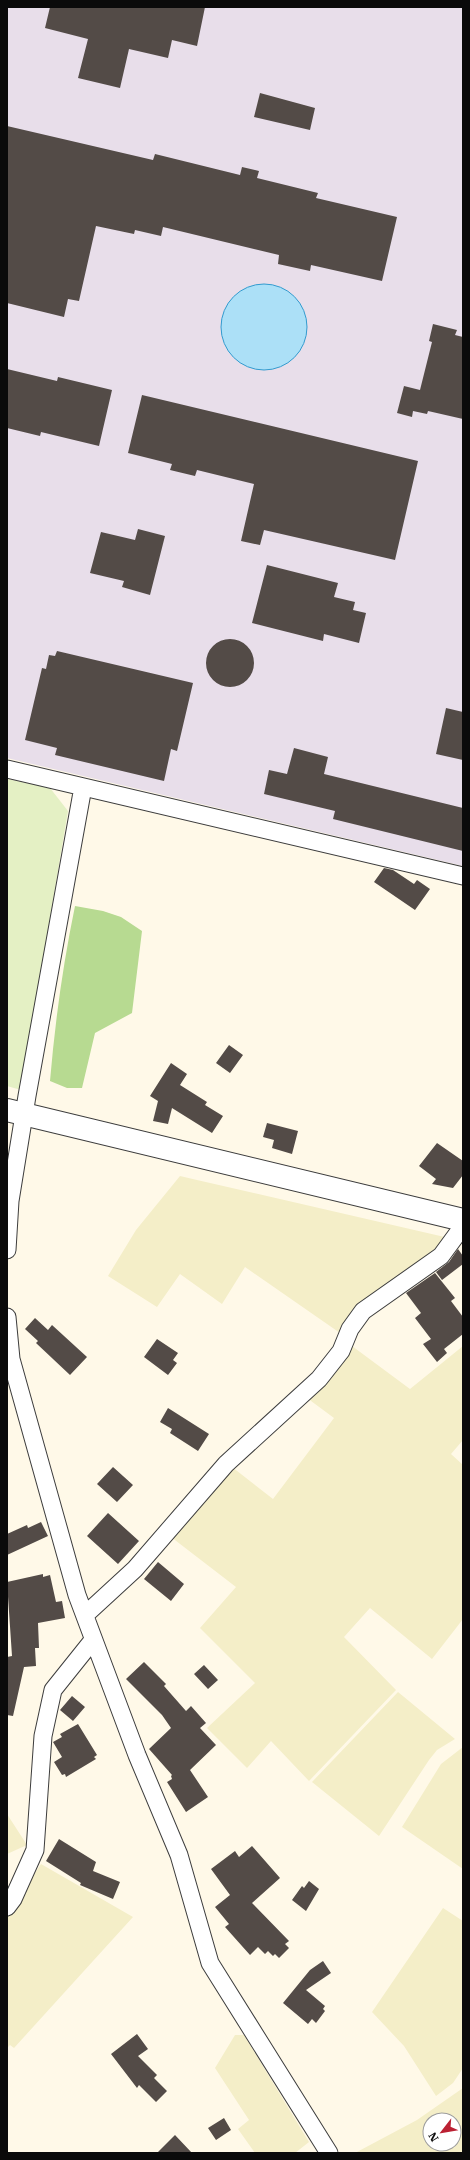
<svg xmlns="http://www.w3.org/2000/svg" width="470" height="2160" viewBox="0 0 470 2160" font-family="'IBM Plex Serif',serif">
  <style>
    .industrial { fill: #e8deea }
    .farmland { fill: #f4eec8; fill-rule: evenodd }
    .forest { fill: #b7da91 }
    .pitch { fill: #e4f0c4 }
    .water { fill: #ace0f7; stroke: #329bcf }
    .building { fill: #534b47 }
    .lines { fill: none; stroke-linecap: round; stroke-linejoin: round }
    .minor-casing { stroke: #3d3d3d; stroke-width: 19 }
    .tertiary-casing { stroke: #3d3d3d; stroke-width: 24 }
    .minor { stroke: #fff; stroke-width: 17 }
    .tertiary { stroke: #fff; stroke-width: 22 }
  </style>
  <rect width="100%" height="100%" fill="#fff9e8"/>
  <path class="industrial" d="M7 7H463V866L7 758Z"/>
  <path class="farmland" d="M180 1176 197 1180 449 1238 340 1333 245 1267 222 1304 180 1274 157 1307 108 1276 136 1230Z
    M352 1346 410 1389 463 1346V1440L451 1454 463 1465V1619L432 1659 370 1608 344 1637 396 1690 309 1781 271 1741 247 1768 207 1728 255 1683 200 1628 236 1587 171 1537 232 1467 273 1499 334 1418 307 1398Z
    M398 1692 455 1739 437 1750 429 1760 379 1836 312 1782Z
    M463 1747V1869L402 1827 441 1764Z
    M7 1814 27 1845 7 1854Z
    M41 1864 133 1917 14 2048 10 2045 7 2048V1916Z
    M443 1908 463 1921V2068L453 2083 436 2096 404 2046 372 2012Z
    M235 2035H244L309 2142 295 2153H255L238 2129 249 2120 215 2068Z
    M463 2088V2153H355L417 2120ZM430 2120H454V2144H430Z"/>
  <path class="forest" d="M75 906 103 911 121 917 142 931 132 1013 95 1033 82 1088H67L50 1081C55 1022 63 964 75 906Z"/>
  <path class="pitch" d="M7 779 50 788 68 811 21 1090 7 1086Z"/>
  <path class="water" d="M221 327a43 43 0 1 1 86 0a43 43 0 1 1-86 0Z"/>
  <path class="building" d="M50 7H205L197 46 172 40 168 58 129 49 120 88 78 78 88 39 45 28Z
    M260 93 315 108 310 130 254 117Z
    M7 126 153 160 155 154 240 175 242 167 259 171 257 178 318 193 316 198 397 217 382 281 311 265 310 271 278 264 279 255 163 227 161 236 135 230 134 234 96 226 79 301 68 299 64 317 7 303Z
    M433 324 457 330 455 335 463 337V419L428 411 427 414 413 411 412 417 397 413 404 386 420 390 432 342 429 341Z
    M7 369 57 381 58 377 112 390 99 446 41 432 40 436 7 428Z
    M142 395 418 461 395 560 264 530 260 545 241 541 254 484 197 470 195 476 170 470 172 464 128 453Z
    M138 529 165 536 150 595 122 587 124 581 90 573 101 532 135 540Z
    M267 565 338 583 334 597 355 602 353 610 366 613 359 643 324 634 323 641 252 623Z
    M206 663a24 24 0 1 1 48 0a24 24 0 1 1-48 0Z
    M57 651 193 683 177 751 171 749 164 781 55 755 57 748 25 740 42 668 46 669 49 655 55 656Z
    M446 708 463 712V760L436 754Z
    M294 748 328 757 324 774 463 808V851L333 819 335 811 264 794 269 770 287 774Z
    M384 868 393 870 414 884 417 880 430 889 415 910 374 882Z
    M229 1045 243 1055 230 1073 216 1063Z
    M171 1063 187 1074 180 1085 207 1102 205 1105 223 1116 212 1133 172 1108 168 1124 153 1121 158 1101 150 1096Z
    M267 1123 298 1131 292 1154 272 1148 274 1140 263 1137Z
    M437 1143 463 1161V1175L453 1188 432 1184 436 1179 419 1166Z
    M458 1249 463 1256V1264L442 1280 436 1272 449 1262Z
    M435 1273 455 1298 451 1301 463 1317V1334L444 1349 447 1353 437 1362 423 1344 431 1339 415 1318 421 1313 406 1293Z
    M35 1318 48 1330 52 1325 87 1357 70 1375 36 1343 38 1341 25 1329Z
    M157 1339 178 1353 173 1360 177 1363 168 1375 144 1357Z
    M168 1408 209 1434 198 1451 170 1433 172 1429 160 1422Z
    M113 1467 133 1485 117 1502 97 1484Z
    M108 1513 139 1541 118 1564 87 1536Z
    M41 1522 48 1536 7 1555V1534L27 1525 28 1528Z
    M158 1562 184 1584 171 1601 144 1579Z
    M43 1574V1577L50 1575 56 1602 62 1601 65 1618 38 1623 39 1648H35L36 1666 24 1667 13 1716 7 1715V1657L12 1656 7 1582Z
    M144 1662 166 1684 164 1686 186 1711 191 1706 206 1723 200 1728 216 1745 190 1770 208 1797 186 1812 167 1782 172 1779 171 1776 172 1775 149 1749 171 1728 162 1715 126 1679Z
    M204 1665 218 1680 208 1689 194 1674Z
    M72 1696 85 1707 73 1721 60 1710Z
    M78 1724 97 1755 94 1757 96 1759 66 1777 65 1774 62 1775 54 1762 62 1757 53 1742 62 1737 60 1734Z
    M59 1839 96 1862 93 1871 120 1882 113 1899 80 1885 81 1883 46 1861Z
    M252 1846 280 1878 252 1903 289 1941 285 1944 289 1948 279 1958 275 1954 273 1956 268 1951 265 1954 258 1947 250 1955 225 1927 229 1924 215 1907 230 1895 211 1869 235 1851 239 1857Z
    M309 1881 319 1889 306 1911 292 1900 302 1886 304 1888Z
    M323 1961 331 1973 306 1990 325 2006 323 2009 325 2011 316 2023 312 2019 308 2024 283 2003 310 1970Z
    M137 2034 148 2049 138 2056 157 2075 154 2078 167 2091 156 2102 139 2085 137 2088 111 2054Z
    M224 2118 231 2130 216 2140 208 2128Z
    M175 2135 192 2153H157Z"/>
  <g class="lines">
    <defs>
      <path id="minor" d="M7 769 463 876
        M7 1250 10 1201 27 1096 83 787
        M7 1317 11 1359 77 1595 137 1755 179 1855 210 1963 329 2153
        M85 1615 135 1569 226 1464 319 1379 341 1351 350 1329 363 1311 441 1256 463 1226
        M7 1907 13 1899 35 1850 43 1736 53 1690 93 1640"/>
      <path id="tertiary" d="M7 1110 463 1220"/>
    </defs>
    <use href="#minor" class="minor-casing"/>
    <use href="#tertiary" class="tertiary-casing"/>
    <use href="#minor" class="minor"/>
    <use href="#tertiary" class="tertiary"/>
  </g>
  <rect width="470" height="2160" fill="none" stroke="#0a0a0a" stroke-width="16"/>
  <g transform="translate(442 2132) rotate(239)"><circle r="19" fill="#ffffff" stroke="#9d9d9d"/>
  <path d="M0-3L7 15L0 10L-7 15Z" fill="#bb2133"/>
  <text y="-6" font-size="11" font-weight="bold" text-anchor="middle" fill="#0a0a0a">N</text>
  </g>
</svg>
